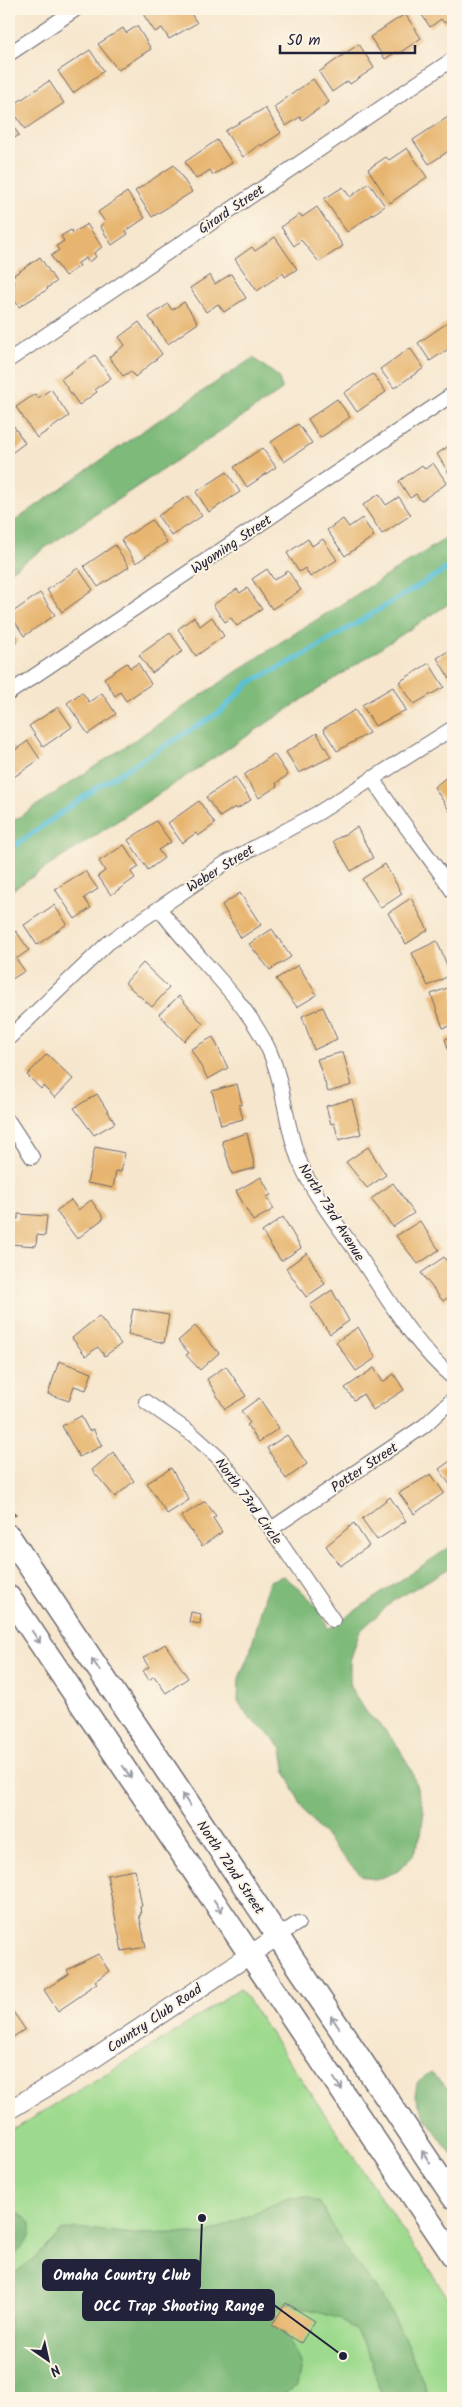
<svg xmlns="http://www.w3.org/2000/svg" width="462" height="2407" viewBox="0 0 462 2407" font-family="Kalam,sans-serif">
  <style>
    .green { fill: #9eda8e; stroke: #607e64 }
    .forest { fill: #7eba79; stroke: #506e5a }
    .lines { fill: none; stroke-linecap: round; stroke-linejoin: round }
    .stream { stroke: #59bfd6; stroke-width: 5.5 }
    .building { fill: #e7b56f }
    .minor-casing { stroke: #6c676e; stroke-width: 16 }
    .tertiary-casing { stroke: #6c676e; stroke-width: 20 }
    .primary-casing { stroke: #6c676e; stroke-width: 25 }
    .path { stroke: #6c676e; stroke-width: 3; stroke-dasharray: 4 4; stroke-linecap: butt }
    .minor { stroke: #fff; stroke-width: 14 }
    .tertiary { stroke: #fff; stroke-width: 18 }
    .primary { stroke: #fff; stroke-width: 22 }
    .oneway { stroke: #9c9ca7 }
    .labels { text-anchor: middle; stroke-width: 4; stroke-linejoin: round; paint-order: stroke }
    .street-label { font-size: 14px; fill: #22223b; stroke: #fcf5e5 }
    .leader { fill: none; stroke: #22223b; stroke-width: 2 }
    .callout-dot { fill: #22223b; stroke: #fcf5e5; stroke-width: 2 }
    .callout { fill: #22223b; stroke: #22223b; stroke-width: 2 }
    .callout-label { font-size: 15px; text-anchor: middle; font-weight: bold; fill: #fff }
  </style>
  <rect width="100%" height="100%" fill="#fcf5e5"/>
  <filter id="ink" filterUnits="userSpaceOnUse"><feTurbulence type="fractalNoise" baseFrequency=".02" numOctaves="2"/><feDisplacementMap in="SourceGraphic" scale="10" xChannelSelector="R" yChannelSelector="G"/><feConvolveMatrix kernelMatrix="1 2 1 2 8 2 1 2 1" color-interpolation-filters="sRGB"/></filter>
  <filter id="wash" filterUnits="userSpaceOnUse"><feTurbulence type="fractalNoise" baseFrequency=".0096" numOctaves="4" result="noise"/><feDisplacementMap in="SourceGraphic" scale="20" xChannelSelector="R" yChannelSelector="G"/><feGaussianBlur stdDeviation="1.12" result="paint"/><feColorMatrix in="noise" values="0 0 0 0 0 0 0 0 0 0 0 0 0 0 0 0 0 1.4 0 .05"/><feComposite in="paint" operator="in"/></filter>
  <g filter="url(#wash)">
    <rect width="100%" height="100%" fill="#f6e6cd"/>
    <path class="green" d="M240 1988 453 2305V2398H9V2132L172 2034Z"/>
    <path class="forest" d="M253 358 279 377 282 390 9 572V525L138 434Z
      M453 534V601L9 892V824L281 642Z
      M453 1545V1566L393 1601 360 1631 350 1661V1687L367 1713 385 1730 399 1748 411 1769 424 1811 421 1834 413 1856 398 1871 376 1880 361 1875 334 1847 304 1811 286 1773 282 1749 270 1735 248 1717 238 1701 239 1678 250 1652 269 1581 283 1576C302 1590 321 1606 328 1629Z
      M431 2073 453 2093V2156L425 2117 415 2096 417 2083Z
      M307 2197 320 2203 346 2250 382 2296 403 2335 430 2398H382L368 2351 356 2331 341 2319 288 2303 277 2309 274 2319 292 2345 301 2365 297 2386 277 2398H9V2278L45 2249 61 2231 77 2228 134 2234 176 2233 205 2235 288 2198Z
      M19 2213 31 2223C33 2240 21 2249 9 2260V2214Z"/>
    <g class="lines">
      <path class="stream" d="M9 850 96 788 220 712 249 683 302 656 453 565"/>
    </g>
    <g id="blocks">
      <path class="building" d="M151 9H188L197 23 169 39 162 28 155 32 143 14Z
        M418 9H453V10L448 13 452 18 444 23 441 19 430 27Z
        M405 14 421 38 398 54 396 52 385 59 370 37Z
        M137 26 151 49 118 70 98 44 123 28 126 33Z
        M359 44 374 68 350 84 348 81 332 92 319 72Z
        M90 50 104 71 73 93 58 71Z
        M313 79 329 102 302 120 300 117 286 126 274 107Z
        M49 81 64 103 25 129 10 107Z
        M265 108 281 133 261 146 260 144 243 157 225 131Z
        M451 115 453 118V148L429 164 413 140Z
        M9 120 19 135 9 142Z
        M217 140 232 163 213 175 210 170 196 179 185 162Z
        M407 148 427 177 390 203 368 169 386 157 389 160Z
        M174 165 192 192 152 217 135 191Z
        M369 183 385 206 347 232 324 199 343 187 350 197Z
        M127 192 145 218 126 231 128 234 112 245 100 226 105 222 98 212Z
        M317 207 343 246 319 262 301 240 294 246 281 227 300 214 302 217Z
        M87 224 102 247 94 253 96 257 88 262 86 258 78 263 80 266 65 276 51 256 59 250 56 246 64 241 61 236 71 230 73 233Z
        M275 237 297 269 285 277 283 273 257 291 235 259 252 247 255 251Z
        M40 257 56 282 47 288 48 289 19 307 9 291V288L15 284 11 277Z
        M231 274 246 298 224 312 218 304 206 312 190 288 210 275 215 284Z
        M184 302 198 323 168 344 149 317 168 304 172 310Z
        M139 322 162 354 135 377 131 371 123 376 109 357 125 345 119 337Z
        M447 323 453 333V346L430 361 418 343Z
        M410 348 424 368 394 388 380 369Z
        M95 355 111 378 95 389 97 392 79 405 61 379Z
        M373 374 386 392 357 412 344 393Z
        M51 389 69 416 37 438 16 407 35 394 38 398Z
        M337 399 350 417 320 438 308 419Z
        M9 419 25 443 9 455Z
        M298 424 312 443 284 462 271 442Z
        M452 444 453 446V480L437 454Z
        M262 448 276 467 247 487 234 467Z
        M433 463 447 483 421 501 416 494 410 498 399 481 422 465 425 469Z
        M227 472 240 492 209 512 196 492Z
        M379 494 386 505 399 497 411 515 382 534 363 505Z
        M188 496 202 516 172 536 158 516Z
        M362 518 374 536 345 556 327 530 343 519 349 527Z
        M152 520 167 542 136 563 121 540Z
        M308 539 312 546 323 539 337 560 310 577 305 568 299 572 287 553Z
        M115 545 129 567 98 587 84 566Z
        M78 568 93 590 62 612 47 590Z
        M267 569 274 580 288 571 301 590 272 609 252 579Z
        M247 588 262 609 237 626 231 618 225 622 213 605 237 589 240 593Z
        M40 593 55 615 24 636 10 614Z
        M194 617 200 626 212 617 224 636 196 656 178 629Z
        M9 627 18 641 9 648Z
        M170 633 183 651 152 673 139 655Z
        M453 648V678L450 679 437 658Z
        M127 663 130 668 138 663 151 684 126 701 120 692 115 696 104 678Z
        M429 663 444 687 414 704 399 682Z
        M393 687 406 710 375 726 362 705Z
        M82 692 89 702 102 693 116 714 88 734 67 703Z
        M58 707 72 727 43 747 29 726Z
        M355 710 369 733 337 751 323 729Z
        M317 733 331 757 299 773 286 752Z
        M9 741 15 750 28 741 40 759 11 779 9 776Z
        M274 754 288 775 276 783 277 786 259 798 244 775Z
        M452 773 453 774V816L434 787Z
        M235 777 251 800 237 809 235 807 220 817 206 797Z
        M199 801 215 824 198 836 196 833 182 843 168 823Z
        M156 821 171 842 158 850 164 858 148 870 128 840Z
        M357 827 373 858 351 871 333 841Z
        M124 845 139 867 131 872 135 878 111 895 98 876 105 871 99 861Z
        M385 864 402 894 381 908 362 879Z
        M85 871 98 889 84 898 91 908 75 919 55 889Z
        M240 893 261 925 241 938 222 905Z
        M411 898 428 930 406 944 388 913Z
        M54 905 67 924 37 945 24 925Z
        M272 929 291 957 270 970 249 944Z
        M16 931 29 950 16 959 25 971 9 981V936Z
        M437 941 451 975 428 986 412 953Z
        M143 963 169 988 152 1007 125 983Z
        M298 965 317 995 297 1007 276 979Z
        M453 986V1025L443 1028 431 994Z
        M179 996 203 1024 184 1041 159 1014Z
        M323 1007 337 1039 314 1050 302 1016Z
        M453 1036V1065L445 1039Z
        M213 1037 228 1068 208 1079 191 1049Z
        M343 1052 352 1085 328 1092 317 1059Z
        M47 1054 73 1079 55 1098 43 1086 41 1089 27 1075Z
        M237 1084 242 1104 239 1105 243 1119 221 1125 212 1091Z
        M97 1094 115 1123 94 1135 74 1108Z
        M352 1099 361 1134 339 1140 334 1123 331 1124 326 1106Z
        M247 1133 255 1168 232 1174 222 1141Z
        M95 1147 125 1153 121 1172 116 1171 113 1188 87 1183Z
        M368 1147 386 1175 367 1188 346 1162Z
        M261 1177 271 1195 267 1197 274 1209 253 1221 236 1191Z
        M393 1183 414 1213 393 1227 371 1199Z
        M71 1200 78 1210 91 1200 104 1218 77 1239 56 1211Z
        M18 1214 47 1216 45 1236 37 1235 36 1246 9 1244V1219H18Z
        M283 1217 301 1248 281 1261 262 1232Z
        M420 1221 439 1250 418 1264 396 1236Z
        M307 1253 325 1284 306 1297 286 1268Z
        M444 1257 453 1271V1294L443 1301 421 1273Z
        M332 1290 349 1321 330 1334 310 1305Z
        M133 1309 169 1315 164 1343 128 1334Z
        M99 1316 121 1344 105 1356 98 1347 86 1356 72 1338Z
        M195 1326 219 1353 200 1370 186 1355 189 1353 178 1341Z
        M358 1327 376 1358 356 1371 336 1342Z
        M59 1361 92 1373 86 1390 74 1386 69 1401 48 1394Z
        M226 1366 246 1396 225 1409 207 1379Z
        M374 1368 383 1382 394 1374 404 1390 373 1410 363 1394 354 1400 345 1388Z
        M259 1398 279 1428 259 1442 247 1425 250 1423 241 1411Z
        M81 1416 89 1431 93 1429 102 1446 79 1457 62 1426Z
        M287 1435 307 1464 286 1479 267 1448Z
        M113 1452 134 1481 115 1497 92 1470Z
        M453 1459V1489L439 1469Z
        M171 1468 189 1500 167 1514 147 1483Z
        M431 1474 444 1493 414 1514 399 1493Z
        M390 1497 406 1521 377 1540 362 1519Z
        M205 1501 216 1516 213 1518 222 1532 202 1546 181 1517Z
        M354 1523 369 1546 340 1566 326 1546Z
        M191 1612 201 1614 200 1624 189 1622Z
        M165 1644 188 1678 166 1693 154 1676 149 1680 143 1671 149 1667 143 1658Z
        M135 1870 142 1906H140L141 1915H139L146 1947 122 1951 107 1875Z
        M98 1954 109 1971 95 1981 97 1983 85 1991 86 1992 58 2011 44 1990 69 1974 67 1970Z
        M9 2006 25 2029 9 2040Z
        M286 2303 315 2321 301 2343 272 2325Z"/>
    </g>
  </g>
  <g filter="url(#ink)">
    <use href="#blocks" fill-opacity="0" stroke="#6c676e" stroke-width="1"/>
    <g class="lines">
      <defs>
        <path id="minor" d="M9 54 76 9
          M9 360 453 59
          M9 693 453 394
          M372 778C397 818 428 853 453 892
          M159 908C193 955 239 992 266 1044 285 1081 284 1123 299 1160 312 1193 335 1221 355 1250 385 1294 412 1343 453 1378
          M9 1038 108 943 224 864 318 813 453 728
          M9 1122 32 1157
          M146 1402 191 1433 219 1458 243 1488 333 1620
          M271 1529 424 1426 453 1399
          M278 1936 298 1923"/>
        <path id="tertiary" d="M9 2110 89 2062 278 1936"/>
        <path id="primary" d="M9 1536 453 2197
          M9 1597 453 2256"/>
      </defs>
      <use href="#minor" class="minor-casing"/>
      <use href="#tertiary" class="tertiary-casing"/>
      <use href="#primary" class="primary-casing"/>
      <path class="path" d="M9 1506 17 1518"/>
      <use href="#minor" class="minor"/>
      <use href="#tertiary" class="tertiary"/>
      <use href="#primary" class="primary"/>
    </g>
    <defs><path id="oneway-shaft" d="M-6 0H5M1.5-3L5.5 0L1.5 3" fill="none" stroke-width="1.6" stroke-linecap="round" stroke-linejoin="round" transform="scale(1.25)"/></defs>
    <g class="oneway">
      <use href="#oneway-shaft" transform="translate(36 1637) rotate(56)"/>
      <use href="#oneway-shaft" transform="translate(96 1665) rotate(-124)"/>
      <use href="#oneway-shaft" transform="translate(127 1772) rotate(56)"/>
      <use href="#oneway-shaft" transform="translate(186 1800) rotate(-124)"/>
      <use href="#oneway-shaft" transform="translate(218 1906) rotate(56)"/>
      <use href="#oneway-shaft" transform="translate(335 2022) rotate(-124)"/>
      <use href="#oneway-shaft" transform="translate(338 2084) rotate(56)"/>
      <use href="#oneway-shaft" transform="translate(426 2157) rotate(-124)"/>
    </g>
  </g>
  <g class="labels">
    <g class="street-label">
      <text transform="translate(231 209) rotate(-34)" y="5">Girard Street</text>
      <text transform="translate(231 544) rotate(-34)" y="5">Wyoming Street</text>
      <text transform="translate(220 868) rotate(-32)" y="5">Weber Street</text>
      <text transform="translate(332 1212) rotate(58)" y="5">North 73rd Avenue</text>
      <text transform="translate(364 1467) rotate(-34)" y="5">Potter Street</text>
      <text transform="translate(249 1501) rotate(54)" y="5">North 73rd Circle</text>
      <text transform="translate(231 1867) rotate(56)" y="5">North 72nd Street</text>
      <text transform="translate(154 2018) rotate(-34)" y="5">Country Club Road</text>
    </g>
  </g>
  <path class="leader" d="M202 2218L200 2275M343 2356L274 2305"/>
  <g class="callout-dot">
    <circle cx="202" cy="2218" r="5"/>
    <circle cx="343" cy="2356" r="5"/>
  </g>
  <g class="callout">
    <rect x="43" y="2260" width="157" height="30" rx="5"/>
    <rect x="83" y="2290" width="191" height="30" rx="5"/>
  </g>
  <g class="callout-label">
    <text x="122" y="2280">Omaha Country Club</text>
    <text x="179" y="2311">OCC Trap Shooting Range</text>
  </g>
  <rect width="462" height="2407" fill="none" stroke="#fcf5e5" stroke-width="30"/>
  <g transform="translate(48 2360) rotate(146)" stroke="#fcf5e5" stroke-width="4" paint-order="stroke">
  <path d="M0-4L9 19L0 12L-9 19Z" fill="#22223b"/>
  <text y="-8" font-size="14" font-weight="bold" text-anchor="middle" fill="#22223b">N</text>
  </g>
  <path d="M280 45v8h135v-8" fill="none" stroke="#22223b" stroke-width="2.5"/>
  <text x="287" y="45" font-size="15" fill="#22223b" stroke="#fcf5e5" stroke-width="4" paint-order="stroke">50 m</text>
</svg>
